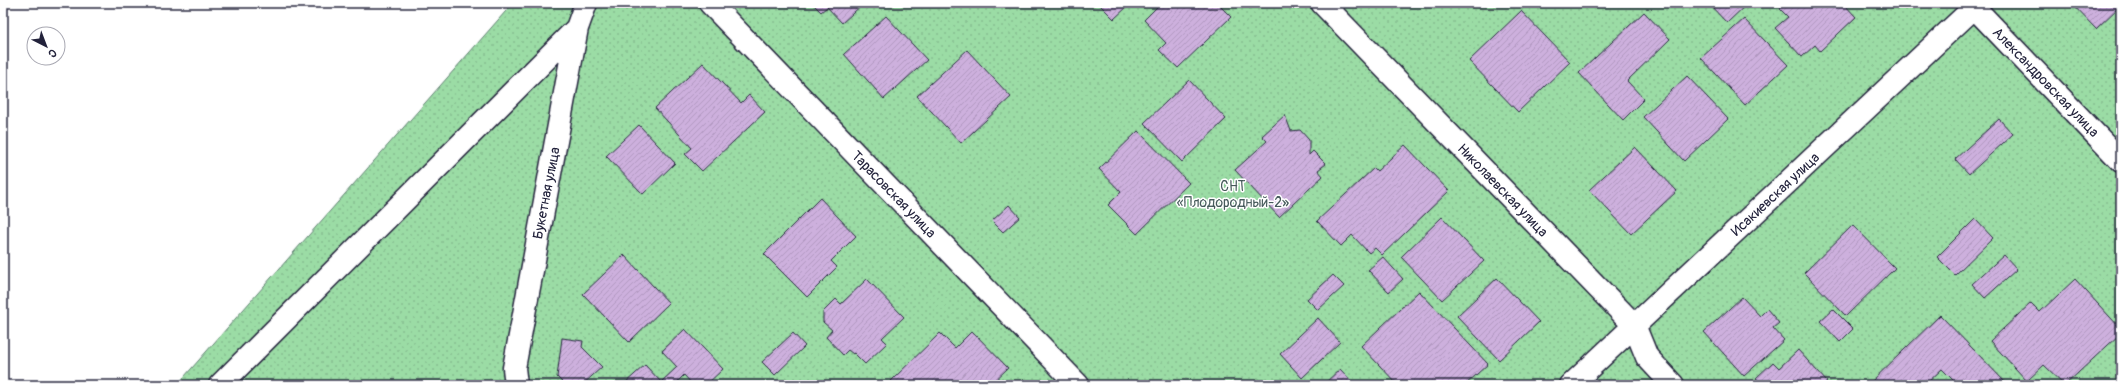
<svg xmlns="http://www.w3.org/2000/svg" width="2124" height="388" viewBox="0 0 2124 388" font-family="Pangolin,sans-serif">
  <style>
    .garden { fill: url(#garden-dots); stroke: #5e7f70 }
    .building { fill: url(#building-hatch); stroke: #22223b }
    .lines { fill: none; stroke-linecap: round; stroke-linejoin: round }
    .minor-casing { stroke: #22223b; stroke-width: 25 }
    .minor { stroke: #fff; stroke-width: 22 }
    .labels { text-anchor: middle; stroke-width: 3; stroke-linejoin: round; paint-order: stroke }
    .street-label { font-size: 14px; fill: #22223b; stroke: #fff }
    .park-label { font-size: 14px; fill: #465a5b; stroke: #fff }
  </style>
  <defs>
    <pattern id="garden-dots" width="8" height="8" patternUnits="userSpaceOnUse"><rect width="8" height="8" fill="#9bdca5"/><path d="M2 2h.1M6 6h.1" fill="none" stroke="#85bc8f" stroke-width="1.8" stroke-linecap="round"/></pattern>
    <pattern id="building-hatch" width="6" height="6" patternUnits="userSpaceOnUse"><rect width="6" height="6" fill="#cdb0dd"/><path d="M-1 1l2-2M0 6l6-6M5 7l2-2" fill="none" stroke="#b097bf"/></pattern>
  </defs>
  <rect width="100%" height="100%" fill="#fff"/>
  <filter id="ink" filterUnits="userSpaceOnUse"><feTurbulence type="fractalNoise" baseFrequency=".025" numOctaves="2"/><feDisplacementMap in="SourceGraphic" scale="8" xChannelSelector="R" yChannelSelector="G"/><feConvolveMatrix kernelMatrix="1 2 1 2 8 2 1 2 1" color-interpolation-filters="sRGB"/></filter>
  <g filter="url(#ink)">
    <path class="garden" d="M513 3H2121V385H177Z"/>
    <path class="building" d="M812 3H864L842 23 827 7 821 12Z
      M1102 3H1126L1128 6 1114 19 1100 5Z
      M1161 3H1217L1231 17 1178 68 1159 50 1166 43 1144 20Z
      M1708 3H1748L1727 23Z
      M1786 3H1843L1856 17 1820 51 1815 45 1802 57 1775 28 1788 17 1780 9Z
      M2071 3H2121V5L2096 29Z
      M1521 11 1570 62 1518 112 1469 61Z
      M1644 12 1670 39 1627 81 1644 99 1623 120 1579 73Z
      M886 16 927 60 884 99 844 54Z
      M1744 19 1788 65 1745 105 1701 58Z
      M967 50 1011 97 961 143 917 96Z
      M703 63 741 103 749 95 765 112 702 171 685 154 692 148 655 108Z
      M1687 76 1728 119 1684 161 1643 117Z
      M1189 80 1226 119 1182 162 1144 123Z
      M1285 115 1291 131 1300 130 1309 140V155L1313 151 1326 164 1318 170 1323 176 1279 217 1235 170 1267 141 1262 136Z
      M1999 119 2013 134 1969 174 1955 159Z
      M639 125 675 163 643 194 606 156Z
      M1138 131 1189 183 1137 234 1108 205 1121 192 1099 169Z
      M1405 145 1449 191 1382 255 1375 248 1369 253 1352 235 1341 246 1317 221 1374 168 1377 171Z
      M1635 147 1677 191 1631 234 1589 190Z
      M820 198 856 236 831 261 837 267 807 297 764 254Z
      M1009 205 1020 217 1003 232 992 221Z
      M1442 217 1484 261 1442 300 1401 257Z
      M1975 219 1993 238 1955 275 1937 257Z
      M1853 225 1895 268 1846 316 1804 273Z
      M624 255 669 303 629 342 583 294Z
      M2004 255 2017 269 1985 298 1972 284Z
      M1383 257 1403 279 1389 292 1368 270Z
      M1333 275 1344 286 1318 310 1307 299Z
      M1497 278 1539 322 1499 360 1457 316Z
      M867 279 904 317 882 338 887 343 865 364 854 353 853 354 848 350 843 355 826 337 832 330 823 322V312L836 299 841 304Z
      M2075 279 2121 329V333L2065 385 2044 365 2027 381 1990 341 2031 303 2040 312Z
      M1419 291 1488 364 1465 385H1398L1361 346Z
      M1742 297 1760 316 1767 309 1779 323 1773 328 1784 340 1744 376 1704 332Z
      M1833 309 1853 329 1840 342 1820 321Z
      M1940 315 2007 384 1958 385 1942 369 1925 385H1868Z
      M1318 318 1340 342 1302 378 1280 354Z
      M685 329 723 369 706 385H693L684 375 674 385 624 384 645 365 661 382 677 367 662 351Z
      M972 331 1008 368 990 385H895L891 381 940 333 955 348Z
      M793 333 805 346 775 375 762 362Z
      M562 338 583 341 582 347 602 367 582 385H565L557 377Z
      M1798 350 1827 382 1824 385H1763L1756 378 1773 362 1779 368Z
      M1340 369 1355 385H1323Z"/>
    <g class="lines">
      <defs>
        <path id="minor" d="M710 3 1078 385
          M1322 3 1634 325 1647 357 1673 385
          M1970 3 2121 161
          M220 385 577 28
          M516 385 514 368 577 28 586 3
          M1571 385 1979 3"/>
      </defs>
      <use href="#minor" class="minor-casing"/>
      <use href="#minor" class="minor"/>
    </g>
  </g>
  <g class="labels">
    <g class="street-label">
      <text transform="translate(2046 82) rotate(46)" y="5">Александровская улица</text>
      <text transform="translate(1503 190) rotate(46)" y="5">Николаевская улица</text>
      <text transform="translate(546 193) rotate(-79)" y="5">Букетная улица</text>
      <text transform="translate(894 194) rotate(46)" y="5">Тарасовская улица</text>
      <text transform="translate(1775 194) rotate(-43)" y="5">Исакиевская улица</text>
    </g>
    <g class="park-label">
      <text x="1233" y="191">СНТ<tspan x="1233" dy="16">«Плодородный-2»</tspan></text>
    </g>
  </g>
  <rect width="2124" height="388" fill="none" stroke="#fff" stroke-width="16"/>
  <rect x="8" y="8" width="2108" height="372" fill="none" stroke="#22223b" stroke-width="1.5" filter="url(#ink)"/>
  <g transform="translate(46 46) rotate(138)"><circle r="19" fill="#ffffff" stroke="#a7a7b1"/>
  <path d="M0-3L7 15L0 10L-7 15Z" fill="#22223b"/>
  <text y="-6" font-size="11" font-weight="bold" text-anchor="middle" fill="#22223b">С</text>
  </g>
</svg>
